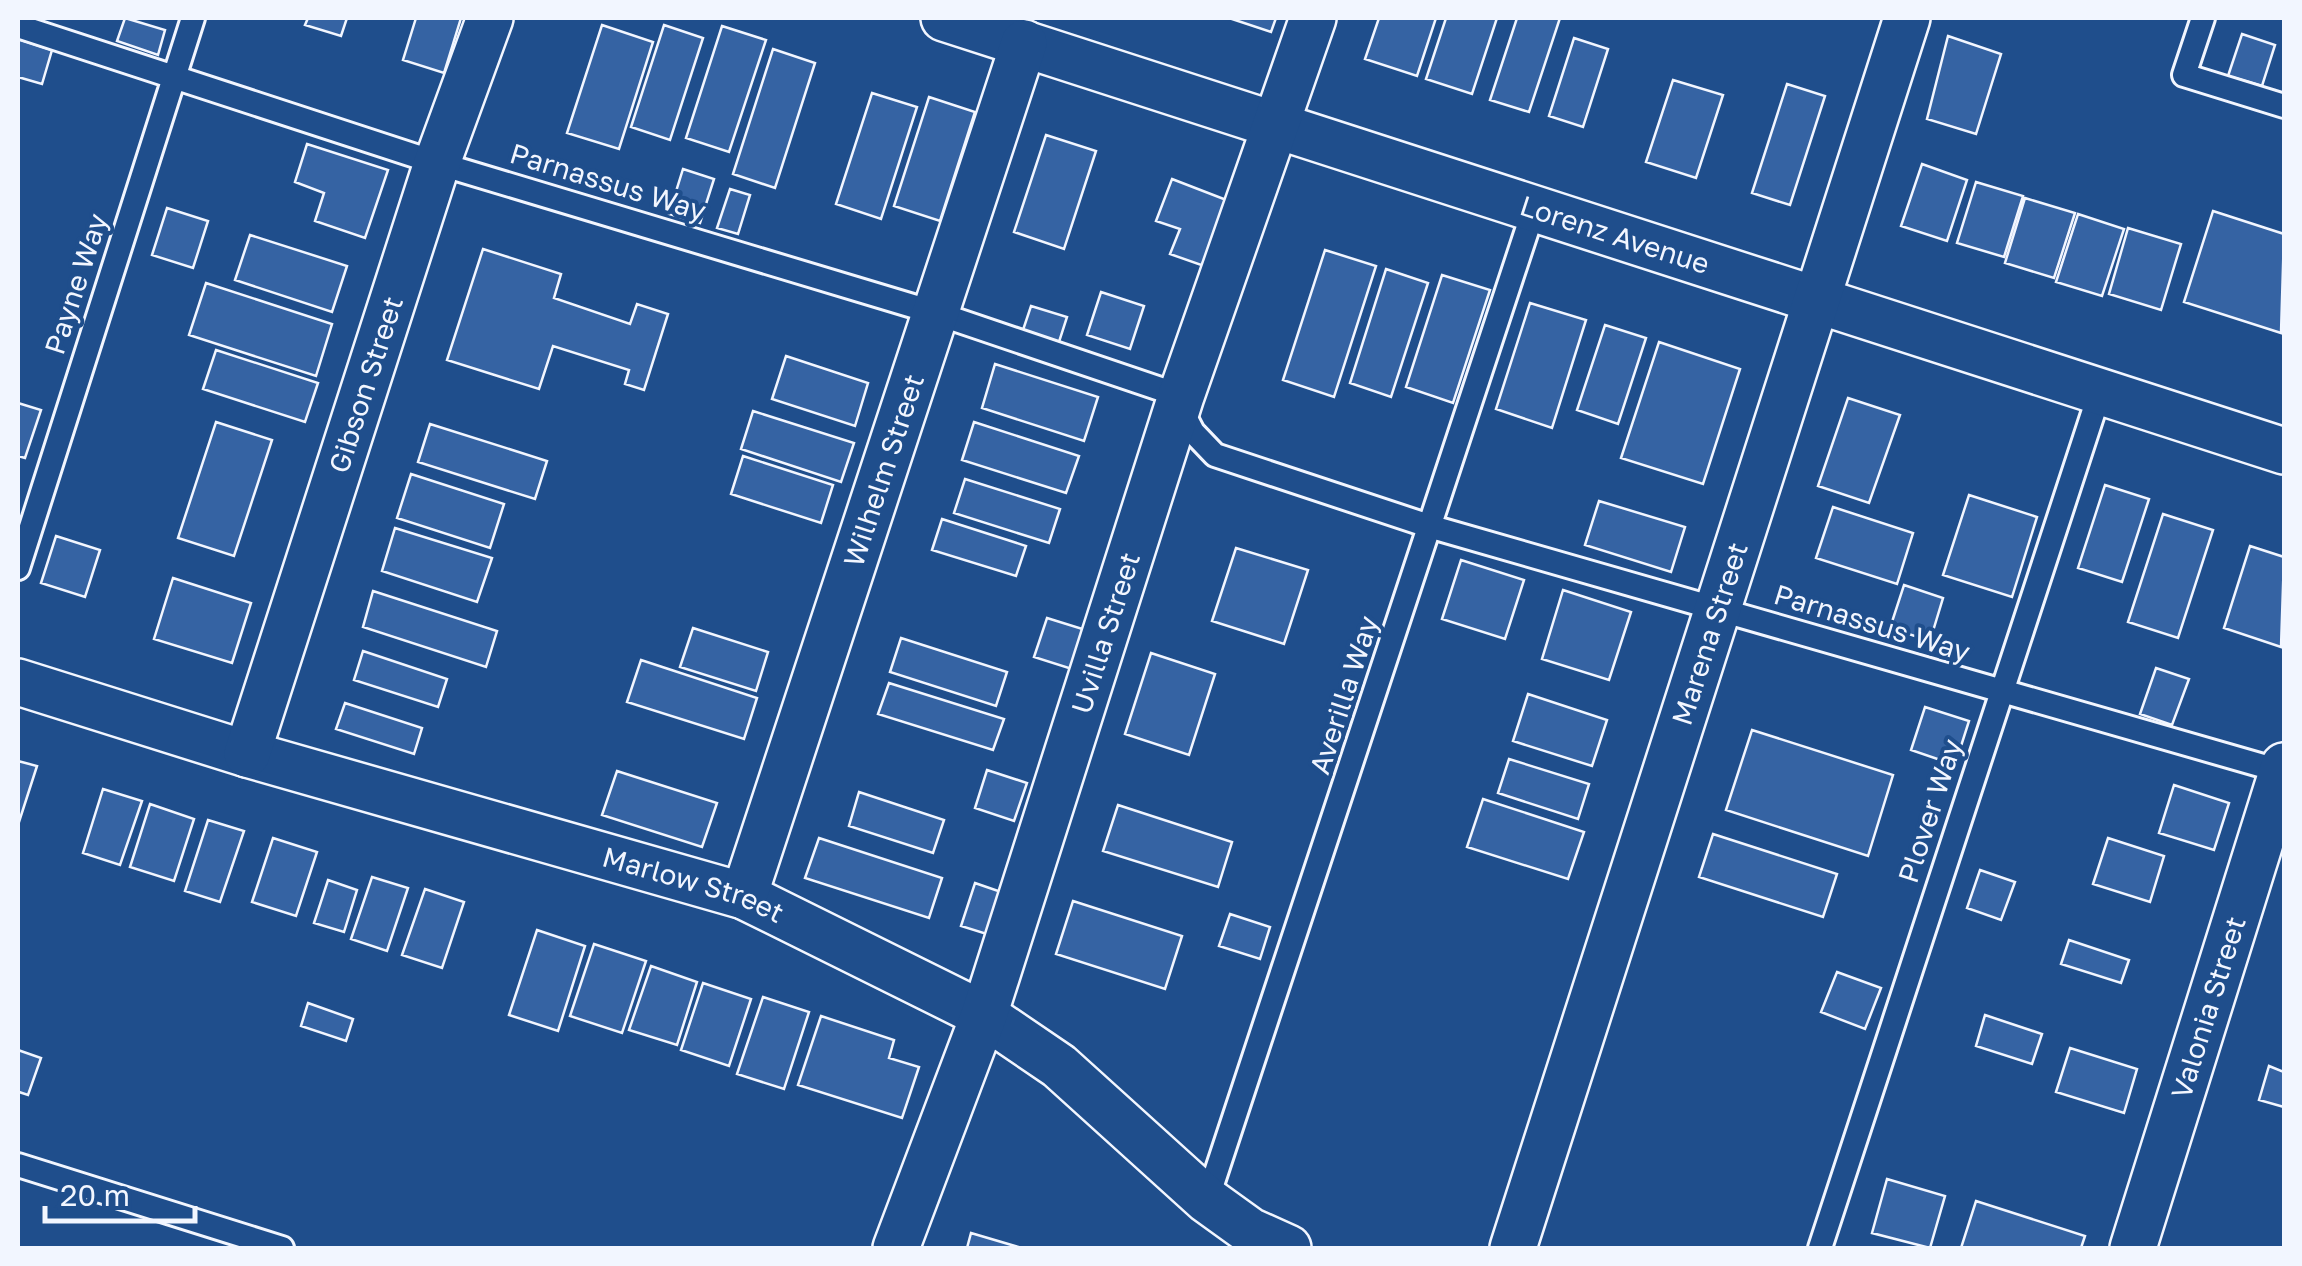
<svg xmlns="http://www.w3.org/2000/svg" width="2302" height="1266" viewBox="0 0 2302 1266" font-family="'Golos Text',sans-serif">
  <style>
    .building { fill: #3563a3; stroke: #f2f6ff; stroke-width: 2.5 }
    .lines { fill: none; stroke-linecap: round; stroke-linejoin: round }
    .service-casing { stroke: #f2f6ff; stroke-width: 28 }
    .minor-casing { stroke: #f2f6ff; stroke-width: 50 }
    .service { stroke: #1f4e8c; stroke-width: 22 }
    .minor { stroke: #1f4e8c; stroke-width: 45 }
    .labels { text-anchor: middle; stroke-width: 8; stroke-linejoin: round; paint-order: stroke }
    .street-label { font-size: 28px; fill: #f2f6ff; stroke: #1f4e8c }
  </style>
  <rect width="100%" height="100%" fill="#1f4e8c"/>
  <path class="building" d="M125 18 165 30 158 55 117 41Z
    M308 18H347L341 36 305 25Z
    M416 18H461L444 73 403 60Z
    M1229 18H1276L1271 32Z
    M1379 18H1436L1417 76 1365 59Z
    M1446 18H1497L1472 94 1426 79Z
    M1517 18H1560L1529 112 1490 100Z
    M602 25 653 42 619 149 567 133Z
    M664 25 703 38 670 140 631 127Z
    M722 26 766 40 729 152 686 138Z
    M2242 34 2275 45 2262 86 2228 76Z
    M1948 36 2001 54 1976 134 1927 119Z
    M1574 38 1608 49 1583 127 1549 116Z
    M18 39 52 50 42 84 18 77Z
    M773 49 815 63 775 188 733 174Z
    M1673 80 1723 95 1696 178 1646 162Z
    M1787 84 1825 96 1790 205 1752 193Z
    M872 93 917 107 881 219 836 204Z
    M929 97 975 112 940 221 894 206Z
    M1046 135 1096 151 1064 249 1014 232Z
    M307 144 388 170 365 238 315 221 324 193 295 182Z
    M1922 164 1967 180 1947 241 1901 226Z
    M683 169 714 179 700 223 669 214Z
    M1172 179 1229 201 1204 266 1170 254 1180 229 1156 221Z
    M1976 182 2023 196 2004 257 1957 243Z
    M730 189 750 195 738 234 717 228Z
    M2025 198 2075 213 2054 278 2005 263Z
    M167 208 208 221 193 268 152 255Z
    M2213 211 2284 234 2281 333 2184 302Z
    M2078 214 2124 229 2102 296 2056 282Z
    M2128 228 2181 244 2161 310 2109 294Z
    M250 235 347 266 332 312 235 280Z
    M483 249 561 274 554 298 630 324 637 304 668 314 644 390 625 384 629 370 553 346 539 389 447 360Z
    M1325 250 1376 266 1334 397 1283 380Z
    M1386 269 1428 283 1391 397 1350 383Z
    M1442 275 1490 290 1453 403 1406 387Z
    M206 283 332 324 316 376 189 335Z
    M1101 292 1144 306 1130 349 1087 335Z
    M1530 303 1586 320 1552 428 1496 409Z
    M1031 306 1067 317 1059 342 1023 330Z
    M1605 325 1646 338 1618 424 1577 410Z
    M1659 342 1740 369 1703 484 1621 458Z
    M216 350 318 383 305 422 203 389Z
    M786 356 868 383 855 426 772 399Z
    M995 364 1098 397 1084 441 982 408Z
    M1848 398 1900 415 1869 503 1818 486Z
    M18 403 41 410 25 458 18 456Z
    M753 411 854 443 841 482 741 449Z
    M216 422 272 440 234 556 178 538Z
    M974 422 1079 456 1066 493 962 460Z
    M430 424 547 461 535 499 418 462Z
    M743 456 833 485 821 523 731 494Z
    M411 474 504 504 490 548 397 518Z
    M965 479 1060 509 1049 543 954 513Z
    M2105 485 2149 499 2122 582 2078 568Z
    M1969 495 2037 517 2012 597 1943 575Z
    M1599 501 1685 527 1671 572 1585 545Z
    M1833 507 1913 533 1897 584 1816 558Z
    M2163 514 2213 530 2178 638 2128 622Z
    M942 519 1026 546 1016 576 932 550Z
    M395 528 492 558 477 602 382 571Z
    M56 536 100 550 85 597 41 583Z
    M2250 546 2284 557 2281 647 2224 628Z
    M1236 548 1308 570 1284 644 1212 621Z
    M1461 560 1524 580 1505 639 1442 619Z
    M173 578 251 603 232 663 154 639Z
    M1904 585 1943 598 1930 641 1890 628Z
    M1563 590 1631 612 1609 680 1542 659Z
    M373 591 497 631 486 667 363 627Z
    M1047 618 1089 631 1075 670 1034 657Z
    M693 628 768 652 756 691 680 667Z
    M901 638 1007 672 996 706 890 672Z
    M363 651 447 679 438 707 354 680Z
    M1151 653 1215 674 1189 755 1125 734Z
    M641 660 757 698 744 739 627 702Z
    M2156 668 2189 679 2172 725 2140 714Z
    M889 683 1004 719 993 750 878 714Z
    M1528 694 1607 720 1592 766 1513 741Z
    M345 703 422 728 414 754 336 729Z
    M1925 707 1969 721 1955 765 1911 750Z
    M1752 730 1893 775 1868 856 1726 810Z
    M1509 759 1589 784 1578 819 1498 793Z
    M18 761 37 766 18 825Z
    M987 770 1027 783 1014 821 975 808Z
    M617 771 717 803 702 847 602 815Z
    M2174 785 2229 803 2214 850 2159 833Z
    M103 789 142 801 120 865 83 853Z
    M859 792 944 820 933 853 849 826Z
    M1483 799 1584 832 1568 879 1467 847Z
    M150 804 194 819 174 881 130 867Z
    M1118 805 1232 842 1218 887 1103 851Z
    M208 820 244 831 220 902 185 891Z
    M1713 834 1837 874 1823 917 1699 877Z
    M273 838 317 852 296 916 252 902Z
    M819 838 942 878 929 918 805 878Z
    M2108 838 2164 856 2150 902 2093 884Z
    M1980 870 2015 882 2001 920 1967 908Z
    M372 877 408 888 387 951 351 939Z
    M328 880 357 890 344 932 314 923Z
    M975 883 1007 894 993 936 961 926Z
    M425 889 464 902 442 968 402 955Z
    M1073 901 1182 936 1165 989 1056 954Z
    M1230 914 1270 927 1260 959 1219 946Z
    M537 930 585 946 558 1031 509 1015Z
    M2069 940 2129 960 2121 983 2061 964Z
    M594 944 646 961 622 1033 570 1016Z
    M651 966 697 982 677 1045 629 1030Z
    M1837 972 1881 988 1865 1029 1821 1012Z
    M703 983 751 999 729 1066 681 1050Z
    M763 997 809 1012 784 1089 737 1074Z
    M308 1003 353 1019 346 1041 301 1026Z
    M1985 1015 2042 1034 2032 1064 1976 1046Z
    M821 1016 894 1040 889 1058 919 1067 902 1118 798 1085Z
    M2070 1048 2137 1069 2124 1113 2056 1092Z
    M18 1050 41 1058 28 1095 19 1092 18 1098Z
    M2269 1066 2284 1072V1107L2259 1100Z
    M1887 1179 1945 1196 1930 1248 1872 1233Z
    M1976 1201 2085 1236 2081 1248H1961Z
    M971 1233 1022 1248H967Z"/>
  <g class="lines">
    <defs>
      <path id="service" d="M2203 18 2184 75 2284 106
        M18 26 437 163 936 313 1181 396
        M1180 407 1193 432 1215 455 1432 527 2284 772
        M18 568 193 18
        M18 1165 282 1248
        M1207 1200 1534 209
        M1820 1248 2100 392"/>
      <g id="minor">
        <path id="s1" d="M944 18 2284 451"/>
        <path id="s2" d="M18 682 247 754 744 896 984 1015 1059 1066 1207 1200 1250 1231 1288 1248"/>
        <path id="s3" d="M247 754 437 163 490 18"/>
        <path id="s4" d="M744 896 1024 43"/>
        <path id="s5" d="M896 1248 984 1015 1181 396 1313 18"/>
        <path id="s6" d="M1513 1248 1907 18"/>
        <path id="s7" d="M2133 1248 2284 766"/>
      </g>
    </defs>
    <use href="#service" class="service-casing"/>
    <use href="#minor" class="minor-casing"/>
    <use href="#service" class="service"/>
    <use href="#minor" class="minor"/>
  </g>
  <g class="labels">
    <g class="street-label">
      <text transform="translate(608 182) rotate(17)" y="10">Parnassus Way</text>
      <text dy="10" stroke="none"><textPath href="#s1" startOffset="705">Lorenz Avenue</textPath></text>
      <text transform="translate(76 284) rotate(-72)" y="10">Payne Way</text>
      <text dy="10" stroke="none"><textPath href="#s3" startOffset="388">Gibson Street</textPath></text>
      <text dy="10" stroke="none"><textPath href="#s4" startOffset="448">Wilhelm Street</textPath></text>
      <text transform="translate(1872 623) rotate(17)" y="10">Parnassus Way</text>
      <text dy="10" stroke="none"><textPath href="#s5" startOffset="650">Uvilla Street</textPath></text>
      <text dy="10" stroke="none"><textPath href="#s6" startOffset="645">Marena Street</textPath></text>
      <text transform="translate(1344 695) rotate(-72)" y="10">Averilla Way</text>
      <text transform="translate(1930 811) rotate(-72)" y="10">Plover Way</text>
      <text dy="10" stroke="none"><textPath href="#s2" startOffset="705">Marlow Street</textPath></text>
      <text dy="10" stroke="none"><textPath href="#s7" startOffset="252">Valonia Street</textPath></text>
    </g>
  </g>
  <rect width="2302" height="1266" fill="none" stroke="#f2f6ff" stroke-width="40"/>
  <path d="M45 1206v15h150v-15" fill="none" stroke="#f2f6ff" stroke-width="5"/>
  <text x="60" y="1206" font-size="30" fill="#f2f6ff" stroke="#1f4e8c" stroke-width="8" paint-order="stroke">20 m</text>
</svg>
